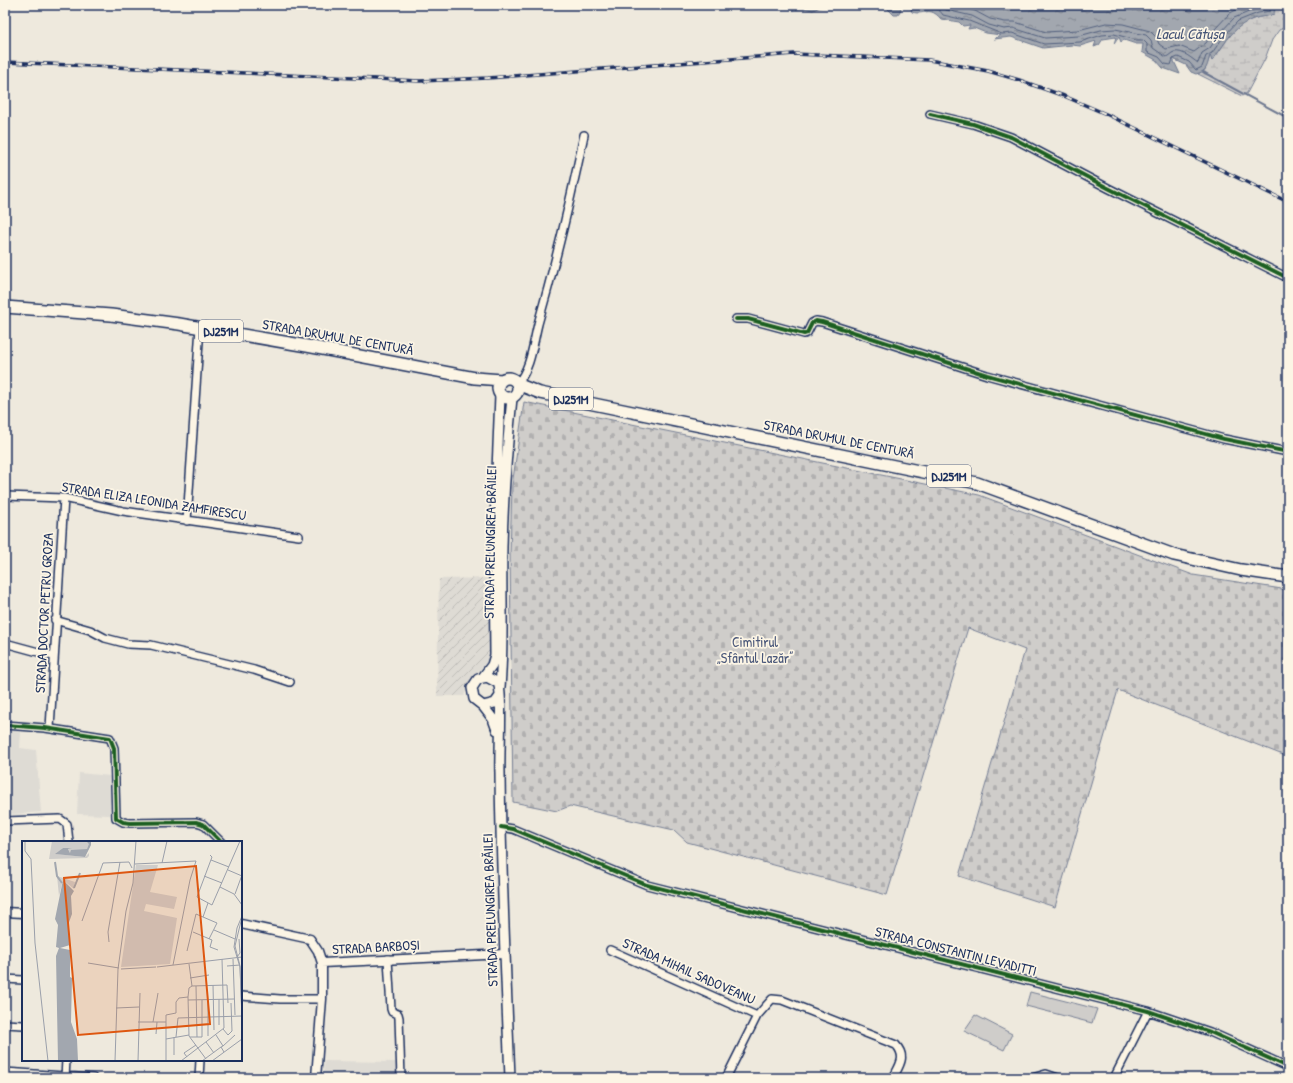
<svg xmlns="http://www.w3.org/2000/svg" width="1293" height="1083" viewBox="0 0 1293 1083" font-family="'Patrick Hand',sans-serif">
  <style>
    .built { fill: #dedbd4 }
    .industrial { fill: url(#industrial-furrows) }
    .wetland { fill: url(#wetland-marsh); stroke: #757e94 }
    .cemetery { fill: url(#cemetery-stones); stroke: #757e94 }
    .park { fill: #cfcdca; stroke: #757e94 }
    .water { fill: url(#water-ripples); stroke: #6c778f }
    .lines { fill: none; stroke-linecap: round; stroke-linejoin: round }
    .shore { stroke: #515f7e; stroke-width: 1 }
    .stream { stroke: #6c778f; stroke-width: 2 }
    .minor-casing { stroke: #1b2f5e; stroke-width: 10 }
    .tertiary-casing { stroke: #1b2f5e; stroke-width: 11 }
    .secondary-casing { stroke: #1b2f5e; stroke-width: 12 }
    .trunk-casing { stroke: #1b2f5e; stroke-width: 14 }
    .minor { stroke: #fcf5e5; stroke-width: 7 }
    .tertiary { stroke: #fcf5e5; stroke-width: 8 }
    .secondary { stroke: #fcf5e5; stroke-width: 9 }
    .trunk { stroke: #fcf5e5; stroke-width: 11 }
    .rail-casing { stroke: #1b2f5e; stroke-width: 3.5 }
    .rail { stroke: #fcf5e5; stroke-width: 2; stroke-dasharray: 6; stroke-linecap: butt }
    .cycleway-casing { stroke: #fcf5e5; stroke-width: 6 }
    .cycleway { stroke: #1b5e20; stroke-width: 4 }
    .labels { text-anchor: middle; stroke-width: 3.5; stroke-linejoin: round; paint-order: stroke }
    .shield { fill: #fcf5e5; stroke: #5e6a86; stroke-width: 1 }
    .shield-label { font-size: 13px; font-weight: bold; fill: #1b2f5e }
    .street-label { font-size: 14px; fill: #1b2f5e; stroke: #fcf5e5 }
    .park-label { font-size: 14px; fill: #485679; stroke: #fcf5e5 }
    .water-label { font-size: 15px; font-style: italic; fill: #445376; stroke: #fcf5e5 }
    .inset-river { fill: none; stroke: #a2a7af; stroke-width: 2 }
    .inset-road { fill: none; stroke: #9a9faa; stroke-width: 1 }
    .view { fill: #de5710; fill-opacity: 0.15; stroke: #de5710; stroke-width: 2 }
    .inset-edge { fill: none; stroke: #1b2f5e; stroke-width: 2 }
  </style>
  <defs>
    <pattern id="industrial-furrows" width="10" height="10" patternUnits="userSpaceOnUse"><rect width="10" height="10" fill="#dedbd4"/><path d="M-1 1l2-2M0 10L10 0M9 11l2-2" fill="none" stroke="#bebcb8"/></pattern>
    <pattern id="wetland-marsh" width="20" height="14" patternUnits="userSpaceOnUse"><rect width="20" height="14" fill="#cfcdca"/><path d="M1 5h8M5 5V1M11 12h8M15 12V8" fill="none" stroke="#b1b0b0"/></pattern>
    <pattern id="cemetery-stones" width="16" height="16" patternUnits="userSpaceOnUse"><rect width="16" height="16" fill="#cfcdca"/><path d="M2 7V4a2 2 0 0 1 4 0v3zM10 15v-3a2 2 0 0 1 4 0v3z" fill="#b1b0b0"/></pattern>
    <pattern id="water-ripples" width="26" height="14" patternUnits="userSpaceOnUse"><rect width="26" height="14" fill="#a2a7af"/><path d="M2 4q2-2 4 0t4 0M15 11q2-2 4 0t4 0" fill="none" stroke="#838892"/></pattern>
  </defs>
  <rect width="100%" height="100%" fill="#eee9dd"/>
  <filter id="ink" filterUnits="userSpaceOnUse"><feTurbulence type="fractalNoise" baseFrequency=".025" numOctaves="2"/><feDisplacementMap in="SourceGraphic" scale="8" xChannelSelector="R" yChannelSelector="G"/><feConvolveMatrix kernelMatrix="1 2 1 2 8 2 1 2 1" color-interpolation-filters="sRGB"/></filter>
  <g filter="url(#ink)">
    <path class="built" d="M5 730 21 731 20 748 36 750 41 812 5 815Z
      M79 773 110 776V815L77 814Z
      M324 1061 396 1062V1078H323Z"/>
    <path class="industrial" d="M492 578 490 659 469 681 464 696H437L439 579Z"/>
    <path class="wetland" d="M1275 5H1288V26L1279 30 1272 40 1265 59 1247 93 1242 96 1198 74 1205 70 1211 54 1212 61C1232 35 1235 19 1272 15Z"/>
    <path class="cemetery" d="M524 402 979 495 1193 575 1288 590V757L1118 690 1055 907 959 876 1025 650 968 628 887 895 687 842 674 830 570 806 557 811 513 802 510 553 512 486Z"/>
    <path class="park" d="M1030 992 1097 1009 1092 1023 1026 1006Z
      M975 1015 1012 1034 1004 1050 964 1031Z"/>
    <path class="water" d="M792 5H825L813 10 803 8 792 10Z
      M838 5H899L901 9 898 15H894L886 7 858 9 852 5Z
      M910 5H1275L1274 14C1268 17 1260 16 1253 19 1231 28 1225 44 1212 61L1210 55C1207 65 1208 71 1196 74L1191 72 1186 65 1173 59 1180 74 1163 68 1156 60 1142 52 1143 44H1136L1124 40 1121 42 1119 37 1114 44 1116 37 1103 39 1099 45 1094 47 1096 41 1080 46 1072 45 1043 48 1011 37 994 39 1001 35 986 33 974 28 968 29 970 25 963 26 959 22 941 19C929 5 925 16 912 12Z"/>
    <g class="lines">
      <path class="shore" d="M914 5 915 9C926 8 936 4 943 15L969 21 1002 34 1012 33 1044 44 1080 42 1102 35 1114 34 1136 40H1143L1147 44V52L1159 57 1165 64 1171 65 1173 59 1178 57 1189 62 1196 70 1202 67 1206 56 1212 53 1224 36 1238 21 1258 13 1270 11 1272 5
        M940 5 946 10 972 16 989 25 1004 29 1013 28 1045 38 1079 36 1101 30 1115 29 1146 35 1151 40 1153 48 1166 57C1169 56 1171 53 1174 52 1183 50 1192 59 1198 63L1202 53 1210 48 1220 33 1234 18 1266 5
        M953 5 975 11 990 19 1005 22H1015L1046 32 1078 30 1106 23 1123 24 1150 31 1156 37 1159 44 1166 49 1179 46 1194 52 1206 43 1215 29 1230 13 1247 5"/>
      <path class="stream" d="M1203 72 1288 118"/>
      <defs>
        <path id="minor" d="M930 114 973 124 1011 137 1108 188 1288 278
          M736 319H748L804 334 807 333 812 323 816 321 822 322 987 375 1224 439 1288 452
          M517 384C531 368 533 344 538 324 556 261 571 198 584 135
          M5 496 64 498 123 511 299 536
          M187 521 200 327
          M55 620 90 630 105 638 128 644 151 645 254 670 290 682
          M5 643 53 656
          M5 725 45 728 110 738 114 748 116 818 123 822 130 823 196 822 203 824 221 842
          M50 728 64 498
          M5 821 60 819 67 824 69 842
          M501 827 513 829 647 885 1148 1011 1210 1032 1288 1067
          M610 950 757 1016 772 999 782 1000 896 1045C907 1057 899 1066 893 1078
          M388 959 391 1009 392 1012 398 1014 399 1018 401 1078
          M5 979 23 980
          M241 996 280 999H322
          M5 1024 23 1025
          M5 1072 93 1078
          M65 1078 66 1060
          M199 1078 200 1060
          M726 1078 757 1016
          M1032 1078 1046 1074 1058 1078
          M1114 1078 1148 1011"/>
        <path id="tertiary" d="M5 912 23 913
          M241 924 310 939 318 951 322 963 505 954
          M316 1078 322 999V963"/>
        <path id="secondary" d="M483 677 492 665 495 655 494 547 500 395
          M500 687C504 640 501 593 502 547 503 497 507 447 512 398
          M500 696 495 703 483 706 474 699 472 688 478 679 487 677 498 683C503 692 499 757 500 773 501 875 506 976 510 1078
          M483 706 493 719 497 730"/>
        <path id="trunk" d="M5 307 111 315 179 324 307 346 475 378 502 380
          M498 388a10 10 0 1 1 20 0a10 10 0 1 1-20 0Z
          M517 384 540 393 977 483 1174 555 1241 570 1288 577"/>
      </defs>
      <use href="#minor" class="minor-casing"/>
      <use href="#tertiary" class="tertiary-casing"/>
      <use href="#secondary" class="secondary-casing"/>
      <use href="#trunk" class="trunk-casing"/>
      <use href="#minor" class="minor"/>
      <use href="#tertiary" class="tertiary"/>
      <use href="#secondary" class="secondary"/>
      <use href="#trunk" class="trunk"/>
      <defs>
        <path id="rail" d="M5 62 420 81 488 78 794 54 929 60 988 71 1019 80 1064 96 1106 114 1288 202"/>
      </defs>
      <use href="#rail" class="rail-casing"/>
      <use href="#rail" class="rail"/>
      <defs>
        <path id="cycleway" d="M930 114 973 124 1011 137 1108 188 1288 278
          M736 319H748L804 334 807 333 812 323 816 321 822 322 987 375 1224 439 1288 452
          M5 725 45 728 110 738 114 748 116 818 123 822 130 823 196 822 203 824 221 842
          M501 827 513 829 647 885 1148 1011 1210 1032 1288 1067"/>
      </defs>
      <use href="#cycleway" class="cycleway-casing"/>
      <use href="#cycleway" class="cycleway"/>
    </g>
  </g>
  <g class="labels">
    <g class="shield">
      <rect x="199" y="320" width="44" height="22" rx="3"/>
      <rect x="549" y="388" width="44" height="22" rx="3"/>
      <rect x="927" y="465" width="44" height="22" rx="3"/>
    </g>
    <g class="shield-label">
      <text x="221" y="336">DJ251M</text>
      <text x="571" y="404">DJ251M</text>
      <text x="949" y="481">DJ251M</text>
    </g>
    <g class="street-label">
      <text transform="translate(338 337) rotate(10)" y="5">STRADA DRUMUL DE CENTURĂ</text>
      <text transform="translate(839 439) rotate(11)" y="5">STRADA DRUMUL DE CENTURĂ</text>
      <text transform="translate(154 501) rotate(9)" y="5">STRADA ELIZA LEONIDA ZAMFIRESCU</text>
      <text transform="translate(490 542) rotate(-89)" y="5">STRADA PRELUNGIREA BRĂILEI</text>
      <text transform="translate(44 613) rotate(-87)" y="5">STRADA DOCTOR PETRU GROZA</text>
      <text transform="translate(490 910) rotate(-92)" y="5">STRADA PRELUNGIREA BRĂILEI</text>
      <text transform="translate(376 947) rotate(-3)" y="5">STRADA BARBOȘI</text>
      <text transform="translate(956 951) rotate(14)" y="5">STRADA CONSTANTIN LEVADITTI</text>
      <text transform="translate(689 971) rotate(24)" y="5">STRADA MIHAIL SADOVEANU</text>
    </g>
    <g class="park-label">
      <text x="755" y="647">Cimitirul<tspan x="755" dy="16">„Sfântul Lazăr”</tspan></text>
    </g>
    <g class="water-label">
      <text x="1190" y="39">Lacul Cătușa</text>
    </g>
  </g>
  <g transform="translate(22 841)">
    <rect width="220" height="220" fill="#eee9dd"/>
    <path d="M30 0 65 1 68 3 65 8 48 12 46 8 49 7H41L34 13 63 16 67 12V15L65 17 27 18ZM35 35 53 41 52 48 41 39 37 55Z" fill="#cfcdca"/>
    <path d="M114 24H136L128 51 155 56 152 68 124 63 122 70 155 77 148 123 99 126Z" fill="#cfcdca"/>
    <path d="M64 0H69V4L63 16 33 13 41 7H50L46 8 48 12 49 9 65 8 67 3ZM41 39 52 50 49 55 50 73 46 84 48 104 38 107 48 109V136L50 137 49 181 55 198 56 220H36L34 115 37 107 34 106 36 84 33 78Z" fill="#a2a7af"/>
    <path class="inset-river" d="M33 21 35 35 40 42M52 47 58 32"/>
    <path class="inset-road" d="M3 0V10L9 18 13 102 26 220M188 14 190 16 175 56 190 64 218 0M189 19 207 26M140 22 145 0M113 23 174 20 168 39 151 124M206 29 220 35M182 35 200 42M198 46 212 53 220 64M213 53 220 34M220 75 215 87 212 106 218 126 220 178M181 76 186 62M220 76 213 105 218 125 220 176M60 80 81 22 107 21 110 27M192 89 213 98M171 91 190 99 188 106 196 109M87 101 86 91 98 21M165 110 174 73 195 82 187 98M215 116 218 112 217 98M211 118 213 174M66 122 97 127M167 123 170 145 167 147 166 156 167 195 184 218M205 125 218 124M135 126 220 116M99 128 134 126M168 137 187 134M191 144 192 189M170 145 205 144 206 162M174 145 175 196M197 158V184M166 159 212 158M186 159V195M94 167 117 166M116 181H144M131 181 136 152M201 188 206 194 210 190 209 162M134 193 135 181M194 194 201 205 199 206 202 211M154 196 156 177 220 175M168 196H180V159M144 198 167 194M184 201 192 212M201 205 213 194M152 214V196M165 216 162 212 174 204M93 220 96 128 104 70 111 42 114 0M116 220 118 152M144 220V174L154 172V161L157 157 166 156M159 220 202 187 200 118M180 220 199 206M190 220 220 198"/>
    <path class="view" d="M174 25 188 183 56 194 42 37Z"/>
    <rect width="220" height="220" class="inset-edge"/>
  </g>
  <rect width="1293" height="1083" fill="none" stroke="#fcf5e5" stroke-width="20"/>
  <rect x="10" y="10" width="1273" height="1063" fill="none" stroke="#1b2f5e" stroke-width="1.5" filter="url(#ink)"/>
</svg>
